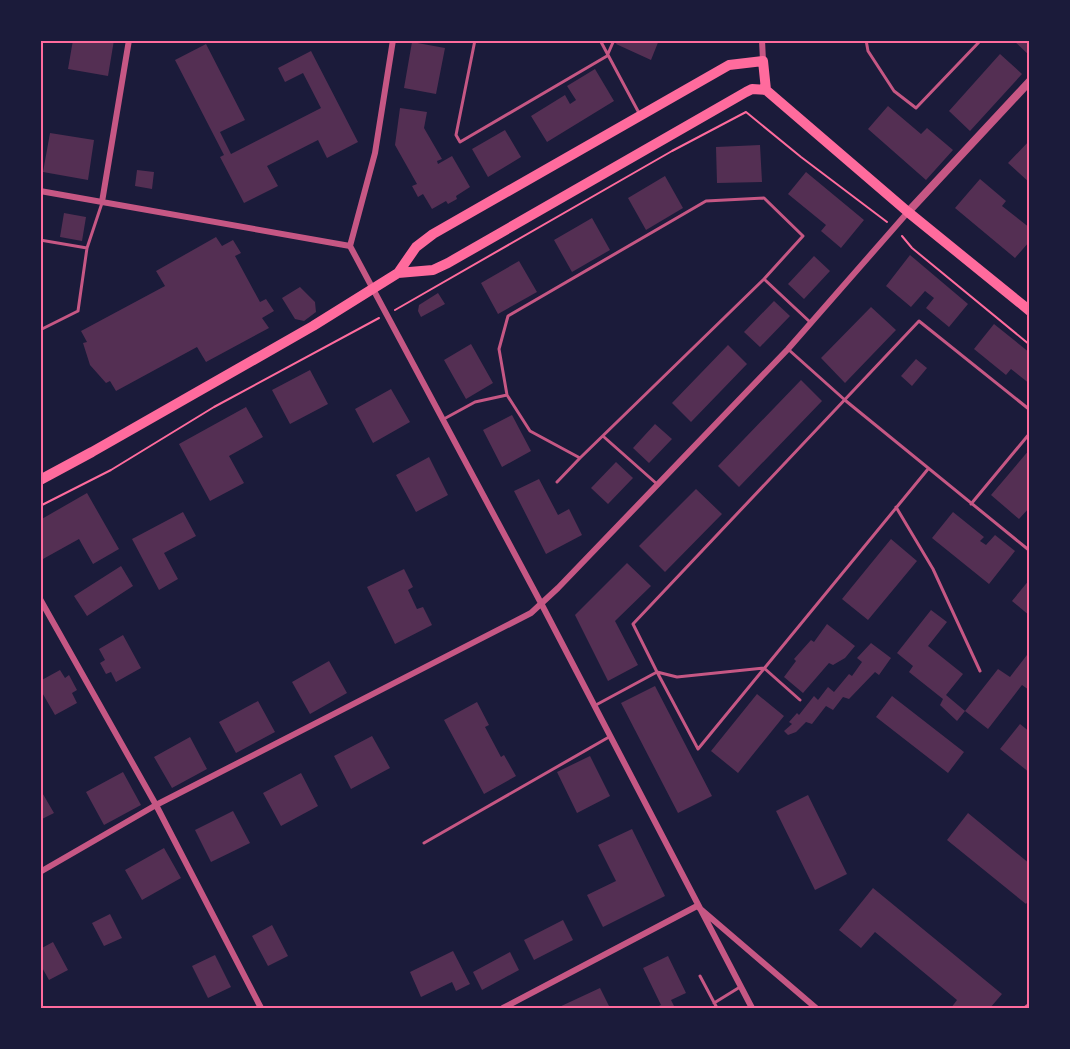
<svg xmlns="http://www.w3.org/2000/svg" width="1070" height="1049" viewBox="0 0 1070 1049" font-family="Helvetica,sans-serif">
  <style>
    .building { fill: #542f53 }
    .lines { fill: none; stroke-linecap: round; stroke-linejoin: round }
    .path { stroke: #ff6b9d; stroke-width: 2 }
    .service { stroke: #c65784; stroke-width: 3 }
    .minor { stroke: #c65784; stroke-width: 6 }
    .tertiary { stroke: #c65784; stroke-width: 8 }
    .primary { stroke: #ff6b9d; stroke-width: 10 }
    .neatline { fill: none; stroke: #ff6b9d; stroke-width: 2 }
  </style>
  <rect width="100%" height="100%" fill="#1b1b3a"/>
  <path class="building" d="M73 40H114L108 76 68 69Z
    M618 40H659L651 60 616 44Z
    M1013 40H1030V56Z
    M412 42 445 48 436 94 404 88Z
    M206 44 245 120 220 132 231 154 321 108 303 73 285 82 278 68 311 51 358 142 327 158 318 140 267 166 278 186 244 203 220 157 224 155 175 60Z
    M1000 54 1022 74 970 131 949 111Z
    M595 69 614 101 547 142 531 116 565 95 570 104 576 100 567 86Z
    M888 106 921 134 927 128 953 150 926 180 868 129Z
    M400 108 427 112 424 128 442 159 437 161 438 164 452 156 470 187 456 196 457 199 448 204 446 201 432 209 423 194 418 197 412 186 417 184 395 145Z
    M505 130 521 157 488 177 472 149Z
    M50 133 94 140 88 180 43 172Z
    M1030 140V183L1008 163Z
    M760 145 762 182 717 183 716 147Z
    M137 170 154 172 152 189 135 186Z
    M806 172 864 220 841 248 821 231 826 225 788 194Z
    M665 176 683 208 646 230 628 198Z
    M980 179 1006 201 1002 206 1030 228V241L1015 258 955 208Z
    M64 213 86 217 82 241 60 237Z
    M592 218 610 250 572 272 554 240Z
    M216 237 222 246 233 240 241 253 235 256 260 302 266 299 274 311 262 318 269 328 206 362 197 347 116 391 110 381 106 383 90 365 83 343 87 342 81 331 165 286 156 271Z
    M910 255 968 304 949 327 926 308 934 298 925 291 911 307 886 286Z
    M814 256 830 271 804 299 788 284Z
    M519 261 537 292 498 314 481 283Z
    M300 287 315 302 316 312 304 321 295 319 282 298Z
    M438 293 445 304 421 317 418 311 419 305Z
    M774 301 790 316 760 347 744 332Z
    M871 307 896 330 845 383 821 358Z
    M994 324 1030 353V384L1011 369 1006 375 974 349Z
    M471 344 493 383 466 399 444 360Z
    M728 345 747 364 691 422 672 403Z
    M916 359 927 368 912 386 901 376Z
    M310 370 328 404 290 424 272 390Z
    M801 380 822 401 739 487 718 466Z
    M391 389 410 422 373 443 355 409Z
    M246 407 263 437 229 456 244 483 210 501 179 444Z
    M512 415 531 451 502 467 483 430Z
    M655 424 672 439 649 463 633 448Z
    M1030 449V507L1019 519 991 495Z
    M429 457 448 495 416 512 396 475Z
    M616 462 633 478 608 504 591 488Z
    M539 479 558 515 569 509 582 535 546 554 514 491Z
    M696 489 722 514 665 572 639 546Z
    M87 493 119 549 93 564 79 539 43 559 40 554V520Z
    M183 512 196 536 164 553 178 579 159 590 132 539Z
    M953 512 984 537 980 541 986 545 995 535 1015 551 989 584 932 538Z
    M891 539 917 561 868 620 842 599Z
    M627 563 651 586 615 621 638 665 608 681 575 615Z
    M121 566 133 586 87 616 74 596Z
    M404 569 413 587 408 590 417 609 423 607 432 625 395 644 367 587Z
    M1030 579V616L1012 601Z
    M931 610 947 622 928 646 963 674 946 695 965 711 998 669 1010 677 1030 651V695L1027 693 1029 690 1022 685 988 729 965 711 957 721 940 705 943 699 909 672 913 666 897 653Z
    M827 624 855 646 845 658 833 665 829 663 803 693 784 677 796 661 794 659 811 640 814 642Z
    M123 635 141 668 116 682 111 672 106 674 100 663 105 660 99 649Z
    M871 643 891 658 879 675 875 672 849 699 843 697 833 710 826 706 812 724 806 722 796 732 788 735 784 731 792 724 789 722 797 713 799 715 814 696 818 700 828 687 834 692 849 674 852 676 862 662 857 658Z
    M329 661 347 693 310 714 292 682Z
    M60 670 65 678 69 675 77 690 72 693 77 703 55 715 40 689V681Z
    M655 686 712 796 678 813 621 703Z
    M757 694 784 716 738 773 711 751Z
    M892 696 964 752 948 773 876 717Z
    M258 701 275 732 236 753 219 722Z
    M477 702 489 725 485 727 501 757 504 755 516 776 484 794 444 720Z
    M1020 724 1030 732V773L1000 749Z
    M372 736 390 768 351 789 334 756Z
    M190 737 207 769 172 788 154 757Z
    M590 756 610 796 577 813 557 772Z
    M123 772 141 805 104 825 86 792Z
    M301 773 318 806 281 826 263 793Z
    M40 789 54 813 40 820Z
    M808 795 847 874 815 890 776 811Z
    M233 811 250 843 211 862 195 830Z
    M968 813 1030 864V898L1026 904 947 840Z
    M632 829 665 896 603 927 587 895 616 881 598 845Z
    M164 848 181 878 142 900 125 870Z
    M873 888 1002 994 990 1008H951L957 1000 875 932 861 948 839 930Z
    M110 914 122 938 104 946 92 923Z
    M563 920 573 940 534 960 524 940Z
    M272 925 288 956 268 966 252 936Z
    M53 942 68 970 49 980 40 964V949Z
    M453 951 470 984 456 991 452 982 421 997 410 972Z
    M510 952 519 970 482 990 473 972Z
    M215 955 231 987 208 998 192 966Z
    M668 956 686 993 671 1000 675 1008H654L661 1005 643 968Z
    M600 988 610 1008H557Z"/>
  <g class="lines">
    <path class="path" d="M902 236 912 248 1030 345
      M395 310 672 151 746 112 801 157 887 222
      M40 506 111 470 214 407 379 318"/>
    <path class="service" d="M475 40 456 135 460 142 607 56 614 40
      M600 40 639 113
      M866 40 868 51 894 91 916 108 981 40
      M40 240 87 248
      M764 279 580 458 530 431 507 395 499 349 508 316 706 201 764 198 803 236 764 279 810 322
      M40 330 78 311 87 248 102 203
      M789 350 846 401 1030 551
      M442 420 475 402 507 395
      M604 437 657 484
      M557 482 580 458
      M971 504 1030 433
      M896 507 933 569 980 671
      M657 672 698 749 928 469
      M657 672 677 677 764 668 800 700
      M594 706 657 672 633 624 919 321 1030 410
      M424 843 609 737
      M700 976 717 1008
      M714 1003 740 987"/>
    <path class="minor" d="M762 40 763 61
      M40 191 350 246 542 605 752 1008
      M102 202 129 40
      M350 246 375 153 393 40
      M40 599 156 805 261 1008
      M40 872 156 805 531 613 558 588 788 349 908 212
      M503 1008 697 906 816 1008"/>
    <path class="tertiary" d="M908 212 1030 81
      M1028 1008 1030 1007"/>
    <path class="primary" d="M398 273 416 247 433 234 729 65 763 61 766 90 908 212 1030 311
      M40 480 92 452 313 326 398 273 433 270 448 263 746 92 752 89 766 90"/>
  </g>
  <rect width="1070" height="1049" fill="none" stroke="#1b1b3a" stroke-width="84"/>
  <rect x="42" y="42" width="986" height="965" class="neatline"/>
</svg>
